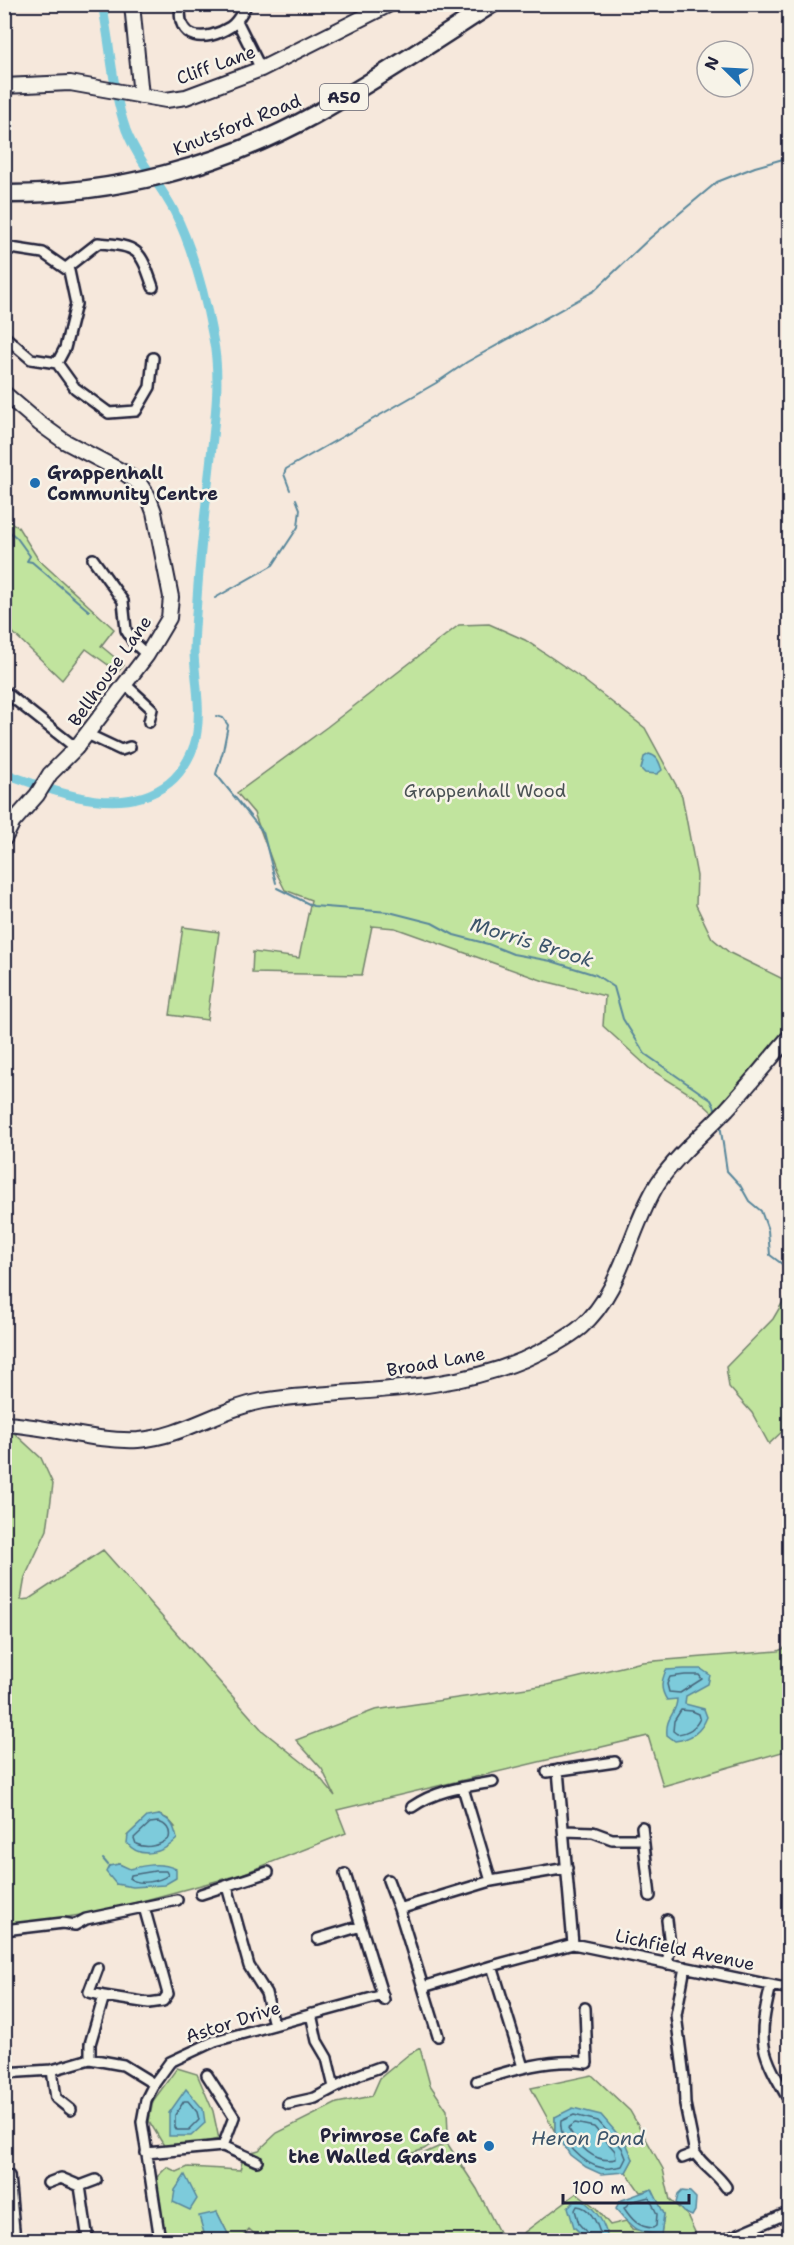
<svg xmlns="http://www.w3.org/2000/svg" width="794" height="2245" viewBox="0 0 794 2245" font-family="'Shantell Sans',sans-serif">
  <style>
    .green { fill: #c1e49e; stroke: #72836c; stroke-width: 1.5; fill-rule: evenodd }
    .water { fill: #7dcbdb; stroke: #59879b; stroke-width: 1.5 }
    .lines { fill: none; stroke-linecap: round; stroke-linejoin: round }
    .shore { stroke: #46667b; stroke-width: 1.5 }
    .stream { stroke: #59879b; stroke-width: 2 }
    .canal { stroke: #7dcbdb; stroke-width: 9 }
    .street-casing { stroke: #22223b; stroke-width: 14 }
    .secondary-casing { stroke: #22223b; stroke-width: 18 }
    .highway-casing { stroke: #22223b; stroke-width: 21 }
    .street { stroke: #f7f3e8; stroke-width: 9 }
    .secondary { stroke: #f7f3e8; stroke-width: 14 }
    .highway { stroke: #f7f3e8; stroke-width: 16 }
    .poi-dot { fill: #1f6fb2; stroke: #f7f3e8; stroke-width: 2 }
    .labels { text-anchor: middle; stroke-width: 5; stroke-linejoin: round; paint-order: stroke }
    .shield { fill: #f7f3e8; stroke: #62616f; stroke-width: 1.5 }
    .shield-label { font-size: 16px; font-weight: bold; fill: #22223b }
    .street-label { font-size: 18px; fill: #22223b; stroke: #f7f3e8 }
    .poi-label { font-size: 18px; font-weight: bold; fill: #22223b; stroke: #f7f3e8; text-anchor: start }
    .park-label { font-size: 18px; fill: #4a5254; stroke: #f7f3e8 }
    .water-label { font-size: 20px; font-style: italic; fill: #3d556b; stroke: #f7f3e8 }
  </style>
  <rect width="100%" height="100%" fill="#f6e8dc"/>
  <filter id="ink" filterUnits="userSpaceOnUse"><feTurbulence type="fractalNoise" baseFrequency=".0167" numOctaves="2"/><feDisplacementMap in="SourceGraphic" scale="12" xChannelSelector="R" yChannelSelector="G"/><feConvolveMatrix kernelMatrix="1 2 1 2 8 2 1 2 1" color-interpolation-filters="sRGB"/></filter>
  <g filter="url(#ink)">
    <path class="green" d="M5 518 18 527 38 559 114 629 101 646 124 665 118 672 86 649 62 680 5 625Z
      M489 624 525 640 577 675 645 728 682 796 697 876 696 905 712 938 730 953 789 982V1028L715 1115 698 1099 650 1069 603 1026 605 996 544 981 395 928 372 926 362 975 252 973 253 952 299 958 311 900 285 890 276 872 254 813 237 793 327 727 459 625Z
      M183 927 219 932 207 1020 170 1015Z
      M789 1250V1425L769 1444 752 1413 729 1387 726 1367 773 1319 787 1295 785 1251Z
      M5 1430 13 1432 41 1458 53 1484 47 1530 25 1577 21 1600 29 1599 103 1550 263 1731 316 1773 335 1796 322 1769 296 1740 375 1710 547 1685 642 1662 778 1651 789 1646V1750L663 1786 648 1736 337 1810 346 1833 242 1874 101 1912 5 1926ZM159 1815 168 1819 175 1827 128 1835 142 1822ZM119 1864 130 1870 154 1865 116 1884Z
      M420 2048 430 2085 447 2110 448 2133 424 2149 413 2153 418 2156 447 2143 477 2189 503 2240H261L249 2229 240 2240H231L217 2212 201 2240H167L153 2181 167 2167 177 2172 188 2167 240 2170 244 2154 259 2150 277 2133 337 2103 372 2096 380 2078 409 2054Z
      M177 2068 197 2074 213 2111 219 2139 166 2149 149 2121 153 2101Z
      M592 2075 630 2111 663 2169 670 2200 687 2215 695 2232 682 2237 684 2240H605L607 2239 574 2227 588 2240H514L577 2193 596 2208 610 2225 626 2221 632 2229 661 2234 664 2214 652 2190 640 2192 626 2172 633 2159 555 2117V2132L531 2088Z"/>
    <path class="water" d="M649 754C658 756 659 762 662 770L657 774 645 773 641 769 644 757Z
      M684 1669H701L710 1675 708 1684 686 1696 685 1704 704 1709 707 1717C701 1732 691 1739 675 1741L667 1735C665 1716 677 1714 677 1699L667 1700C660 1689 661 1682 666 1670Z
      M159 1815C172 1820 174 1826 177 1839 163 1853 140 1860 127 1843L128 1835 147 1817Z
      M119 1864 130 1869C145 1865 161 1862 176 1869V1878L164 1885 133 1887 116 1884 106 1872 109 1866Z
      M186 2089 203 2109 205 2123 191 2136H169V2113Z
      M573 2108 601 2115 627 2145 633 2159 626 2172 601 2174 586 2167 570 2155 555 2132V2117Z
      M185 2175 197 2199 190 2210 173 2202 175 2190Z
      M652 2189 664 2214 661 2235C635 2233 632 2228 616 2209L619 2201Z
      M682 2191 690 2192 696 2198 695 2211 692 2216 683 2212 676 2203 678 2195Z
      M582 2200C597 2210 605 2222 608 2240H588L574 2227 568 2207 574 2201Z
      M217 2212 231 2240H201L204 2233 199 2216Z"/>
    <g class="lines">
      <path class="shore" d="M685 1675H699L702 1679 680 1693 669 1692 667 1684 670 1677Z
        M681 1710 692 1711 699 1714 700 1718C696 1728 687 1733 677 1734L673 1731 674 1721Z
        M158 1822C166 1824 171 1830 169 1838 160 1846 147 1849 136 1844L134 1838 150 1823Z
        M155 1871H166L168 1875C159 1882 139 1885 130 1879L131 1875Z
        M184 2101H188L197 2112 199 2120 189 2130H177L175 2127V2115Z
        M574 2115 598 2121 622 2148 626 2158 622 2166C617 2167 609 2169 603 2168 584 2165 558 2140 561 2121Z
        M575 2123 594 2127 615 2151 616 2159C594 2164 579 2146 568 2128Z
        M649 2197 657 2214 656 2226 653 2228C638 2227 632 2220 624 2208L630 2202Z
        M590 2240 589 2235 579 2224 575 2210 577 2206C592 2207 599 2228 602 2240"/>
      <path class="stream" d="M290 490 284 474 286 469 436 383 467 362 594 291 650 238 717 182 755 167 790 157
        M4 527 17 538 30 556 27 561 32 562 89 611
        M215 598 273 565 298 527 300 509 296 499
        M216 716 223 718 228 725 223 751 216 774 263 832 276 883
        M277 888 313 906 389 912 432 923 454 935 488 944 513 954 551 961 596 975 614 987 623 1019 645 1054 711 1100 717 1112
        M720 1124 727 1171 740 1185 749 1201 761 1211 768 1230 770 1255 790 1270
        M103 1859 109 1866"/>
      <path class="canal" d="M4 773C54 791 121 820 169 783 183 772 195 750 197 732 201 706 195 679 194 653 194 635 196 617 197 599 200 551 206 504 211 456 215 417 221 377 213 338 205 295 194 251 174 211 160 184 137 159 126 130 112 90 111 46 102 4"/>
      <defs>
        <path id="street" d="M181 4C175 42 206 42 230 27 238 22 242 12 247 4
          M237 21 261 69
          M4 247 43 253 69 271 76 304 65 348 57 363 75 388 109 413 136 411 150 387 153 358
          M66 268 98 243C139 246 140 249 153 287
          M4 336 31 359 57 363
          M93 559 123 601 126 630 134 643 147 655
          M125 684 152 709 149 722
          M4 691 76 748
          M87 734 121 750 130 747
          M558 1770 573 1944
          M547 1772 615 1762
          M463 1788 491 1881
          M412 1807C436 1790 464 1787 493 1782
          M642 1827 650 1896
          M565 1831 593 1832 612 1839H643
          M345 1874 384 2000
          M388 1880 399 1909
          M227 1886 249 1966 266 1993 274 2025
          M201 1894 268 1872
          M4 1930 63 1923 75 1925 86 1919 177 1900
          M318 1939 361 1926
          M667 1964 670 1945 667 1920
          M492 1966 523 2067
          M685 1967 676 2015 684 2077 685 2104 695 2153
          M98 1968 89 1992 104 1996
          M771 1985C757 2044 760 2050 790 2102
          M423 1987 492 1966 573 1944 790 1989
          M311 2014 317 2041 327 2058 334 2087
          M438 2036 399 1909 491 1881 567 1868
          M90 2059V2044L104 1996 149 2003 163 2001 168 1994 144 1907
          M52 2070 56 2098 71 2110
          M4 2073 52 2070 90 2059 123 2065 154 2084
          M207 2075 234 2117 223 2146
          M477 2081C512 2070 550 2058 587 2063L585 2008
          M288 2104 315 2098 358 2075 380 2067
          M789 2116H790
          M146 2153 223 2146 257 2161
          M682 2158 695 2153C703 2166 717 2173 726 2187
          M9 2176 15 2240
          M48 2183 61 2178 80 2186 88 2240
          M80 2186 96 2180
          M160 2240 142 2122 146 2100 154 2084 170 2062 215 2041 383 1995
          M725 2240 790 2212"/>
        <path id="secondary" d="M132 4 141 96
          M4 86 70 83 166 100 186 97 261 69 390 4
          M4 393 39 423 64 441 123 472 139 483 148 496 154 512 171 597 169 618 147 655 76 748 50 774 37 795 13 822 4 839
          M4 1424C49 1426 94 1442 138 1440 182 1437 219 1409 262 1401 284 1397 307 1396 329 1394 395 1389 461 1386 523 1360 543 1351 564 1341 581 1327 622 1292 630 1227 658 1183 677 1155 704 1133 727 1109 749 1085 769 1060 790 1036"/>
        <path id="highway" d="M4 194C112 195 220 167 314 115 375 81 433 42 492 4"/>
      </defs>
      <use href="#street" class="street-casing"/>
      <use href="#secondary" class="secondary-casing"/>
      <use href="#highway" class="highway-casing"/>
      <use href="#street" class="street"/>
      <use href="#secondary" class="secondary"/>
      <use href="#highway" class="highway"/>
    </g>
  </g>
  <g class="poi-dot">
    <circle cx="35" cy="483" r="6"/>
    <circle cx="489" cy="2146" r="6"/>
  </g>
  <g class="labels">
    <rect class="shield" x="320" y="84" width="48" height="26" rx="4.5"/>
    <g class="shield-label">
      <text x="344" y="103">A50</text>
    </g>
    <g class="street-label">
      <text transform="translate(216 65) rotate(-20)" y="6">Cliff Lane</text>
      <text transform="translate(237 125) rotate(-22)" y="6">Knutsford Road</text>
      <text transform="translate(110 671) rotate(-55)" y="6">Bellhouse Lane</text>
      <text transform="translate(436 1362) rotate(-10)" y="6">Broad Lane</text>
      <text transform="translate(685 1950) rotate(12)" y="6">Lichfield Avenue</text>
      <text transform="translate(233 2022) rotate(-18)" y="6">Astor Drive</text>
    </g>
    <g class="poi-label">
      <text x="47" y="479">Grappenhall<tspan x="47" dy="21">Community Centre</tspan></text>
      <text x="477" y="2142" text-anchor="end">Primrose Cafe at<tspan x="477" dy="21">the Walled Gardens</tspan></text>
    </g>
    <g class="park-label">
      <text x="485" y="797">Grappenhall Wood</text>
    </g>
    <g class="water-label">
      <text transform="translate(532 942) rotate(17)" y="7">Morris Brook</text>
      <text x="588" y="2145">Heron Pond</text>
    </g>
  </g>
  <rect width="794" height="2245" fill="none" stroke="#f7f3e8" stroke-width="24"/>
  <rect x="12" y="12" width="770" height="2221" fill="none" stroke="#22223b" stroke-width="2" filter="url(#ink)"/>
  <g transform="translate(725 69) rotate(294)"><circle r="28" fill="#f7f3e8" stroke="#a29fa3" stroke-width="1.5"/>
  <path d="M0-4.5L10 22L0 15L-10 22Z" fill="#1f6fb2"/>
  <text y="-9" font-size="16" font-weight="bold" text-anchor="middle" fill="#22223b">N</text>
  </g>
  <path d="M563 2194v9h126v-9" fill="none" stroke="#22223b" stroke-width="3"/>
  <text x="572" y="2194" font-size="18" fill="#22223b" stroke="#f7f3e8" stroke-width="4.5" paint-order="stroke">100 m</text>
</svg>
